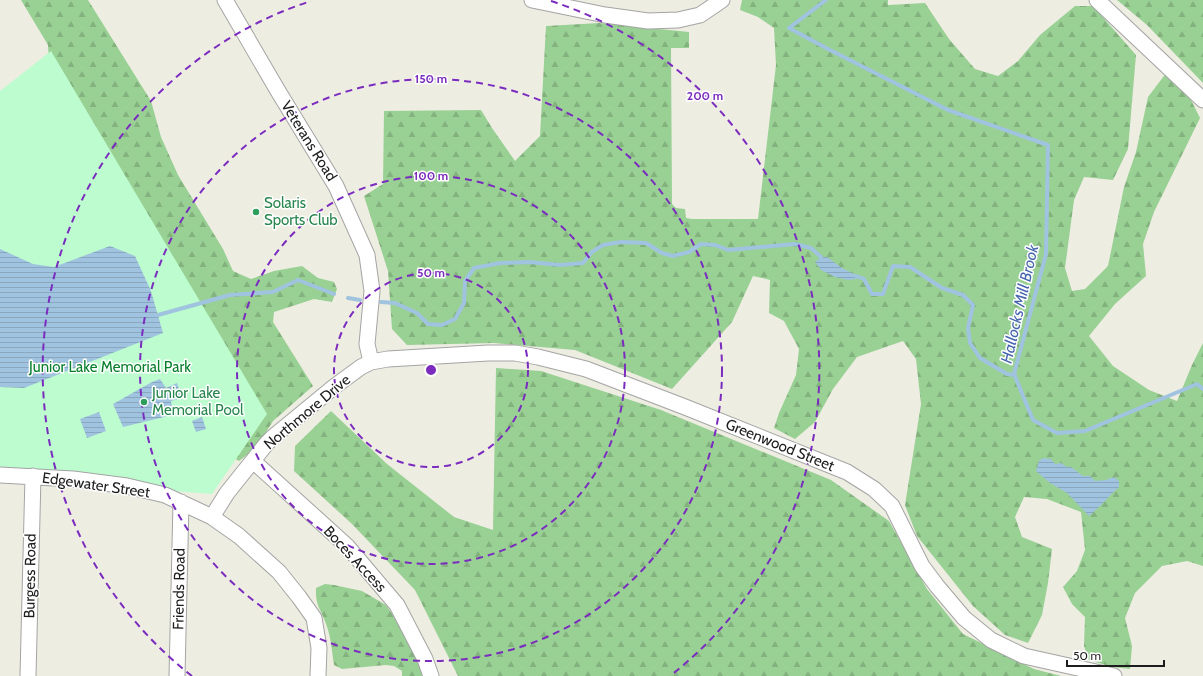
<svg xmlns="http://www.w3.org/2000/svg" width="1203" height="676" viewBox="0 0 1203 676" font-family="Cabin,sans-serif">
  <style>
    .forest { fill: url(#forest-firs) }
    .park { fill: #bcfcce }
    .water { fill: url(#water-rules) }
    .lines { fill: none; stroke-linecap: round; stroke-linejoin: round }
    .stream { stroke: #a0c3df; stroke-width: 4 }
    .minor-casing { stroke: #a4a4a4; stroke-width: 17 }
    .minor { stroke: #fff; stroke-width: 15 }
    .ring { fill: none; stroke: #7b2cbf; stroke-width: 2; stroke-dasharray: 7 5 }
    .leisure-dot { fill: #2e9e5b; stroke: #fff; stroke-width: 1.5 }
    .labels { text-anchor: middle; stroke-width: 3; stroke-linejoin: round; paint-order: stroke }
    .street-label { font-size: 15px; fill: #1d1d1d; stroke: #fff }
    .leisure-label { font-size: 15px; fill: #27864d; stroke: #fff; text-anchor: start }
    .park-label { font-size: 15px; fill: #067f2a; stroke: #fff }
    .water-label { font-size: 16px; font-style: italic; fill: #4564b0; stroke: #fff }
    .centre { fill: #7b2cbf; stroke: #fff; stroke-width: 2 }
    .ring-label { font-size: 12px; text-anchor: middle; font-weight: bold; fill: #7b2cbf; stroke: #fff; stroke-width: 3; stroke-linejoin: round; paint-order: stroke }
  </style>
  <defs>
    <pattern id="forest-firs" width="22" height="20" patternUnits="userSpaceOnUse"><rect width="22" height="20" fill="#99d094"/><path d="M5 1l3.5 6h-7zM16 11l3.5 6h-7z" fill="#83b27f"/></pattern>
    <pattern id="water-rules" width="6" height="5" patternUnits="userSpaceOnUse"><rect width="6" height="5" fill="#a0c3df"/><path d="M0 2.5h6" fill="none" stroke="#89a7bf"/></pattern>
  </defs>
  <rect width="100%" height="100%" fill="#eeede2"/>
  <path class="forest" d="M21 0H88L151 101 161 137 178 175 223 249 233 271 251 279 274 271 302 266 318 278 334 282 337 289 332 302 314 299 274 312 273 322 313 386 273 421 256 448 239 461 229 455 50 75 48 45Z
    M742 0H888V5L925 3 949 39 975 69 998 76 1018 61 1040 35 1075 6H1093L1136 55 1128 149 1113 180 1084 177 1074 200 1065 268 1072 291 1085 289 1108 266 1124 187 1136 152 1148 97 1167 72 1188 94 1200 118 1154 212 1143 244 1146 276 1115 304 1089 336 1113 366 1149 390 1177 401 1192 365 1203 343V566L1187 561 1162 566 1135 593 1125 618 1132 646 1130 669 1112 667 1089 660 1084 646 1085 617 1072 604 1063 587 1077 571 1085 550 1081 512 1047 499 1024 497 1015 517 1022 537 1052 549 1048 583 1042 615 1028 643 1005 635 973 606 917 536 905 505 921 404 916 359 903 341 857 357 833 389 815 422 795 439 774 428 779 413 796 375 799 349 784 321 769 313 770 280 753 276 732 322 672 389 575 350 494 343 407 345 392 329 388 271 364 196 383 184 384 111 481 110 492 128 515 161 540 136 546 26 599 23 689 32V48H671L672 204 676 208 685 209 686 218 692 219H758L776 65 774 28 758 17 740 10Z
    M1117 0H1203V83L1147 25Z
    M496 368 541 371 661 410 831 480 889 521 927 589 963 634 1034 669 1061 676H458L415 590 352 524 294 471 295 446 331 411 387 464 454 517 493 530Z
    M325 584 334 585 362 591 386 605 407 635 424 676H402V671L394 666 386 665 342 669 334 665C332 652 331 636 326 624 321 609 315 606 316 588Z"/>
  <path class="park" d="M51 51 267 414 212 494 0 478V91Z"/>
  <path class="water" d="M110 246 135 256 151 291 163 333 24 388 0 387V249L33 264 54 267Z
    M821 257H827L842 268 856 275 857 279 848 280 835 277 821 270 815 262Z
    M160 379 166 388 177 383 182 398 171 401 173 413 164 417 123 427 113 404 152 382Z
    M99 412 106 431 87 438 80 419Z
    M202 417 206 429 196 432 192 421Z
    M1043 458 1051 459 1055 464 1061 463 1067 467H1071L1083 476H1090L1095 481 1106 480 1114 477 1119 481V487C1108 497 1100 507 1089 516L1067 493 1050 483 1036 471 1039 461Z"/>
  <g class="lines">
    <path class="stream" d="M826 0 789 28 828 49 948 110 1048 145 1046 254 1014 374 1033 420 1057 433 1085 431 1197 384 1203 389
      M856 276 864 279 872 294H883L893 266 910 267 942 288 963 295 973 305 968 328 970 343 980 358 1007 374 1015 375
      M348 298 360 300
      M381 302 395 303 417 313 428 324 442 325 455 319 464 303 465 281 474 268 500 263 529 262 560 265 583 263 592 252 603 245 621 242 646 243 662 253 673 256 689 252 701 244 715 245 728 250 795 244 811 248 821 257
      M158 315 230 295 273 292 298 280 334 294"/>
    <defs>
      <path id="minor" d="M225 0 278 91 336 186 367 255 372 291 367 344 371 362
        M532 0 605 15 648 21 678 20 700 15 722 0
        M1097 0 1203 100
        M253 461 347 546 397 605 425 659 431 676
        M0 475 73 479 127 486 165 495 212 517 239 536 279 572 299 597 314 618 319 648 318 676
        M212 517 227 493 267 443 273 437 335 386 361 367 371 362 388 359 488 353H515L538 357 586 369 685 407 847 472 874 489 892 506 922 566 937 586 964 618 991 640 1024 656 1114 676
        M28 676 33 476
        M177 676 181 502"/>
    </defs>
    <use href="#minor" class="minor-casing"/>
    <use href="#minor" class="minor"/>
  </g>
  <g class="ring">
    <circle cx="431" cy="370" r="97"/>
    <circle cx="431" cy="370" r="194"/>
    <circle cx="431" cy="370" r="291"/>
    <path d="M192 676A388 388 0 0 1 311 1M551 1A388 388 0 0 1 670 676"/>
  </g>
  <g class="leisure-dot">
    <circle cx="256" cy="212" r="4"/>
    <circle cx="144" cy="402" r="4"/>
  </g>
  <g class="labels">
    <g class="street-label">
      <text transform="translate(309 141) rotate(58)" y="5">Veterans Road</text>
      <text transform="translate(307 412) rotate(-40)" y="5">Northmore Drive</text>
      <text transform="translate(780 445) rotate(22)" y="5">Greenwood Street</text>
      <text transform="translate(96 485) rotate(8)" y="5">Edgewater Street</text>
      <text transform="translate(355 559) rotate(47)" y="5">Boces Access</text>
      <text transform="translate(30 576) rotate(-89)" y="5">Burgess Road</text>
      <text transform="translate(179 589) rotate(-89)" y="5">Friends Road</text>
    </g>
    <g class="leisure-label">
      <text x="264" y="208">Solaris<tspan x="264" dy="17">Sports Club</tspan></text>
      <text x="152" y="398">Junior Lake<tspan x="152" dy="17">Memorial Pool</tspan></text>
    </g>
    <g class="park-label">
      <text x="110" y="372">Junior Lake Memorial Park</text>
    </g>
    <g class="water-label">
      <text transform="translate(1019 304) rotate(-77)" y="6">Hallocks Mill Brook</text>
    </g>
  </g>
  <circle cx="431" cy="370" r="6" class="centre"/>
  <g class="ring-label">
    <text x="431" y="83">150 m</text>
    <text x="705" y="100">200 m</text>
    <text x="431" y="180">100 m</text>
    <text x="431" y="277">50 m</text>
  </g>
  <path d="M1067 660v6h97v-6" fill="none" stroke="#1d1d1d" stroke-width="2"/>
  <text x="1073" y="660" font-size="12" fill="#1d1d1d" stroke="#ffffff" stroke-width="3" paint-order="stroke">50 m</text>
</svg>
